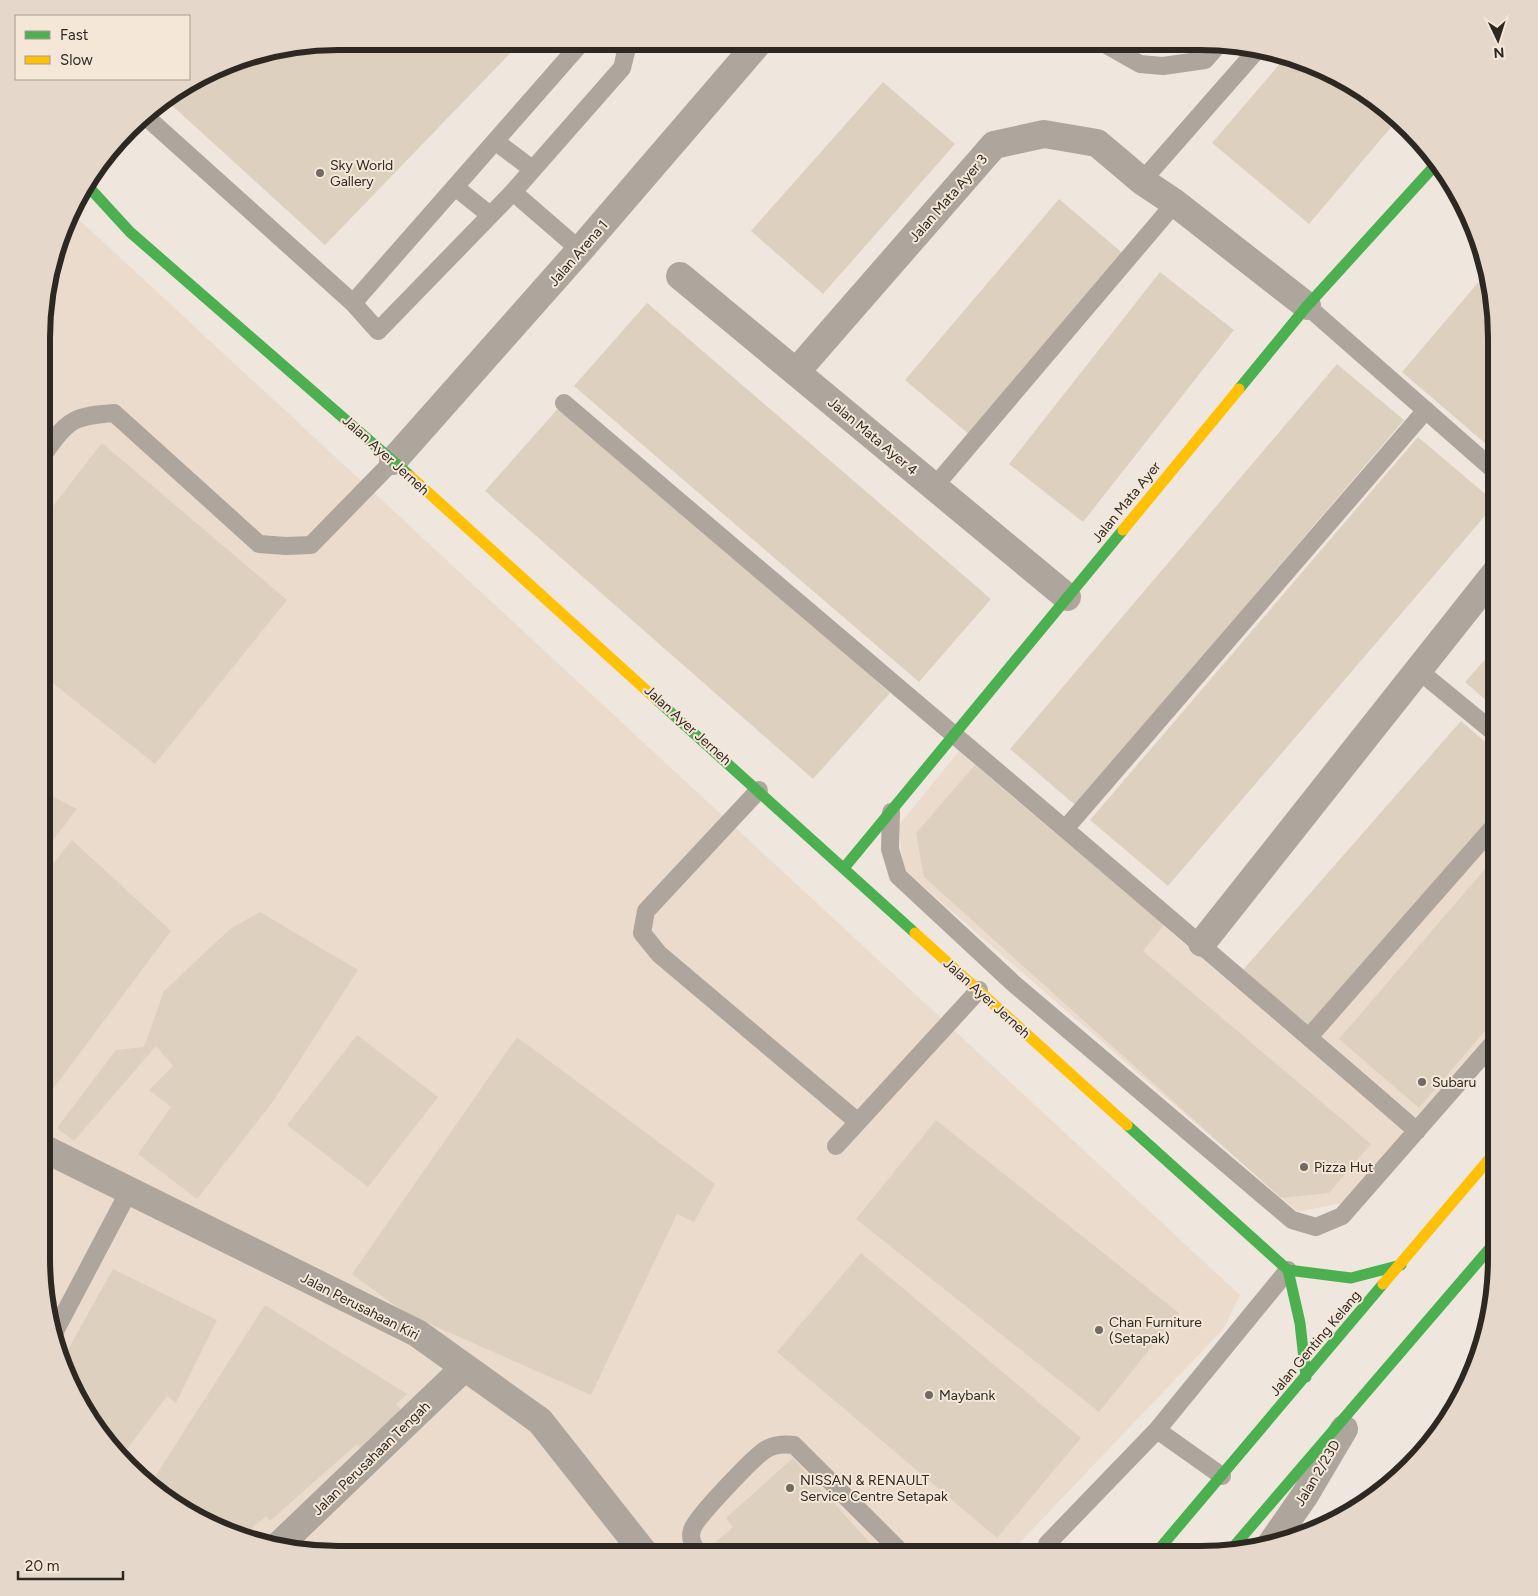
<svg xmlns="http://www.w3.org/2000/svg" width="1538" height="1596" viewBox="0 0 1538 1596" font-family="Figtree,sans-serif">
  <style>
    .built { fill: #eadbcd }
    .building { fill: #ded0bf }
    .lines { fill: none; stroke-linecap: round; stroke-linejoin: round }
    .lane { stroke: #aea69d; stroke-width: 18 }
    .street { stroke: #aea69d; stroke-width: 28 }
    .fast { stroke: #4caf50; stroke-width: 11 }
    .slow { stroke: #ffc107; stroke-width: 11 }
    .poi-dot { fill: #726b64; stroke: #f5e7d8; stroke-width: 2 }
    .labels { text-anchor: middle; stroke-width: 4; stroke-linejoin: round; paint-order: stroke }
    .poi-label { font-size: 14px; fill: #2e2823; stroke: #f5e7d8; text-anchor: start }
    .street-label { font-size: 14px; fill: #2e2823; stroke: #f5e7d8 }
    .rim { fill: none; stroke: #2e2823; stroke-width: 6 }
  </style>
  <rect width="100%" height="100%" fill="#efe7de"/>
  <path class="built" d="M72 213 1240 1295 1224 1328 1009 1554H318L261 1545 190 1515 142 1481 91 1423 57 1353 42 1277 47 280Z
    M959 751 1405 1132 1341 1203 1298 1212 903 869 899 825Z
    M1496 835V1027L1417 1118 1319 1034Z"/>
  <path class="building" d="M338 41 521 42 325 245 167 101 242 57Z
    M1284 59 1349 81 1398 119 1309 224 1212 143Z
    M883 82 955 144 823 294 751 231Z
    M1059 199 1133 262 978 442 905 380Z
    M1160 272 1234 330 1083 522 1009 464Z
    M1487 272 1496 319V447L1493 450 1402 372Z
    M647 303 991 599 919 682 574 386Z
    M1337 364 1404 420 1075 805 1010 749Z
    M561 405 890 693 813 779 485 491Z
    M1418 437 1496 503 1168 886 1090 820Z
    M102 443 287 600 155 764 45 677 46 515Z
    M1496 647V709L1465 682Z
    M1461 721 1496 751V816L1309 1029 1242 971Z
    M975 765 1164 925 1143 951 1371 1144 1329 1193 1281 1198 924 877 916 833Z
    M44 792 77 809 44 852Z
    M72 840 171 931 53 1089 43 1081 44 875Z
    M1496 856V1018L1419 1108 1339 1039Z
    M260 912 358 970 274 1100 197 1199 138 1154 171 1107 149 1090 173 1066 156 1046 74 1141 57 1128 116 1050 144 1047 164 991 230 929Z
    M357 1035 438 1097 368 1187 287 1125Z
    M517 1037 715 1184 694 1222 677 1214 591 1395 405 1313 352 1274Z
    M936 1120 1179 1313 1099 1412 856 1219Z
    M861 1253 1081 1438 997 1538 777 1352Z
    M113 1269 217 1320 176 1403 167 1396 121 1457 91 1423 61 1362Z
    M265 1305 407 1394 396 1404 405 1414 362 1450 357 1444 270 1521 266 1516 242 1537 190 1515 149 1486Z
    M793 1458 880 1554H723L709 1548 733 1527 726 1518Z
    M404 1545 410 1554H391Z"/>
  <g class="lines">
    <path class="lane" d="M1103 43 1140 64 1163 66 1205 60 1219 44
      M143 114 353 303 378 331 513 192 622 68 626 52 618 42
      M495 141 532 169
      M1142 181 1257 50
      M455 187 490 215
      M513 192 580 250
      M353 303 582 42
      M1307 306 1496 472
      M564 403C848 646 1135 886 1417 1131
      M46 451C68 419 75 416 114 413L259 544 286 546 311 545 393 461
      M934 487 1175 203
      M1418 670 1496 734
      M759 790 646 911 642 933 659 954 858 1122
      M891 812 890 849 898 876 1013 983 1292 1220 1316 1227 1342 1216 1496 1040
      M1065 829 1426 410
      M1309 1037 1496 824
      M836 1146 979 990
      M53 1335 129 1191
      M1157 1430 1288 1270
      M699 1554C694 1546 689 1540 692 1530 695 1518 753 1458 765 1450 774 1444 784 1444 794 1445L903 1554
      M1046 1554 1047 1544 1157 1430 1222 1476"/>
    <path class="street" d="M680 276 1067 597
      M796 372 994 145 1044 134 1097 143 1142 181 1175 203 1307 306
      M393 461 580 250 759 42
      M1202 943 1496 572
      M43 1148 417 1333 540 1421 645 1554
      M1271 1544 1305 1495 1344 1429
      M277 1547 464 1368"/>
    <path class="fast" d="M86 184 130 232 410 476
      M1239 389 1307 306 1438 162
      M657 700 915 933
      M844 868 1123 530
      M1127 1125 1288 1270 1300 1323 1306 1377
      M1288 1270 1351 1278 1401 1265
      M1229 1552 1496 1241
      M1155 1554 1383 1284"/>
    <path class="slow" d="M410 476 657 700
      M1123 530 1239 389
      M915 933 1127 1125
      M1383 1284 1496 1151"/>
  </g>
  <g class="poi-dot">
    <circle cx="320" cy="173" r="5"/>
    <circle cx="1422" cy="1082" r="5"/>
    <circle cx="1304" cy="1167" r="5"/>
    <circle cx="1099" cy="1330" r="5"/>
    <circle cx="929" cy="1395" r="5"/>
    <circle cx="790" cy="1488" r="5"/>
  </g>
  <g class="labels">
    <g class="poi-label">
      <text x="330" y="170">Sky World<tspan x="330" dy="16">Gallery</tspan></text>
      <text x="1432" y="1087">Subaru</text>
      <text x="1314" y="1172">Pizza Hut</text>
      <text x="1109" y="1327">Chan Furniture<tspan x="1109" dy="16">(Setapak)</tspan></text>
      <text x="939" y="1400">Maybank</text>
      <text x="800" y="1485">NISSAN &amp; RENAULT<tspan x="800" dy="16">Service Centre Setapak</tspan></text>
    </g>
    <g class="street-label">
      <text transform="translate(948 198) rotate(-49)" y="5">Jalan Mata Ayer 3</text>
      <text transform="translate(578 253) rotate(-49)" y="5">Jalan Arena 1</text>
      <text transform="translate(873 436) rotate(40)" y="5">Jalan Mata Ayer 4</text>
      <text transform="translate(386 455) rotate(42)" y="5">Jalan Ayer Jerneh</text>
      <text transform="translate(1126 502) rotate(-51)" y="5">Jalan Mata Ayer</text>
      <text transform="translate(688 725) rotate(42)" y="5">Jalan Ayer Jerneh</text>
      <text transform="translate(987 998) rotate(42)" y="5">Jalan Ayer Jerneh</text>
      <text transform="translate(360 1306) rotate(27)" y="5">Jalan Perusahaan Kiri</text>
      <text transform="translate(1315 1343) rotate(-50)" y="5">Jalan Genting Kelang</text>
      <text transform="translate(371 1458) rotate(-44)" y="5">Jalan Perusahaan Tengah</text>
      <text transform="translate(1317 1473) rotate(-59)" y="5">Jalan 2/23D</text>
    </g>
  </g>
  <path d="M0 0H1538V1596H0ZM338 50H1200A288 288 0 0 1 1488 338V1258A288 288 0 0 1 1200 1546H338A288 288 0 0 1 50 1258V338A288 288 0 0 1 338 50Z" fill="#e5d8ca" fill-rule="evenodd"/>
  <path class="rim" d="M338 50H1200A288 288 0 0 1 1488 338V1258A288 288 0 0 1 1200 1546H338A288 288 0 0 1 50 1258V338A288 288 0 0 1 338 50Z"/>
  <rect x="15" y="15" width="175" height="65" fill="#f5e7d8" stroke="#a59b90"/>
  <rect x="25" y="31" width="25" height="8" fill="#4caf50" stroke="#a59b90"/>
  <text x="60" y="40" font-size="15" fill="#2e2823">Fast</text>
  <rect x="25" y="56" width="25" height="8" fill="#ffc107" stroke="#a59b90"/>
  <text x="60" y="65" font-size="15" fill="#2e2823">Slow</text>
  <g transform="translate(1498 40) rotate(176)" stroke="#f5e7d8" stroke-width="4" paint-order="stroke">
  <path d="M0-4L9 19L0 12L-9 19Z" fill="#2e2823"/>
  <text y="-8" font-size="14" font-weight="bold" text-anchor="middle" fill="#2e2823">N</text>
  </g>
  <path d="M18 1571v8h105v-8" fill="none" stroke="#2e2823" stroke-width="2.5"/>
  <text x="25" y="1571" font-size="15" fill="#2e2823" stroke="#f5e7d8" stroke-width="4" paint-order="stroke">20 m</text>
</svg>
